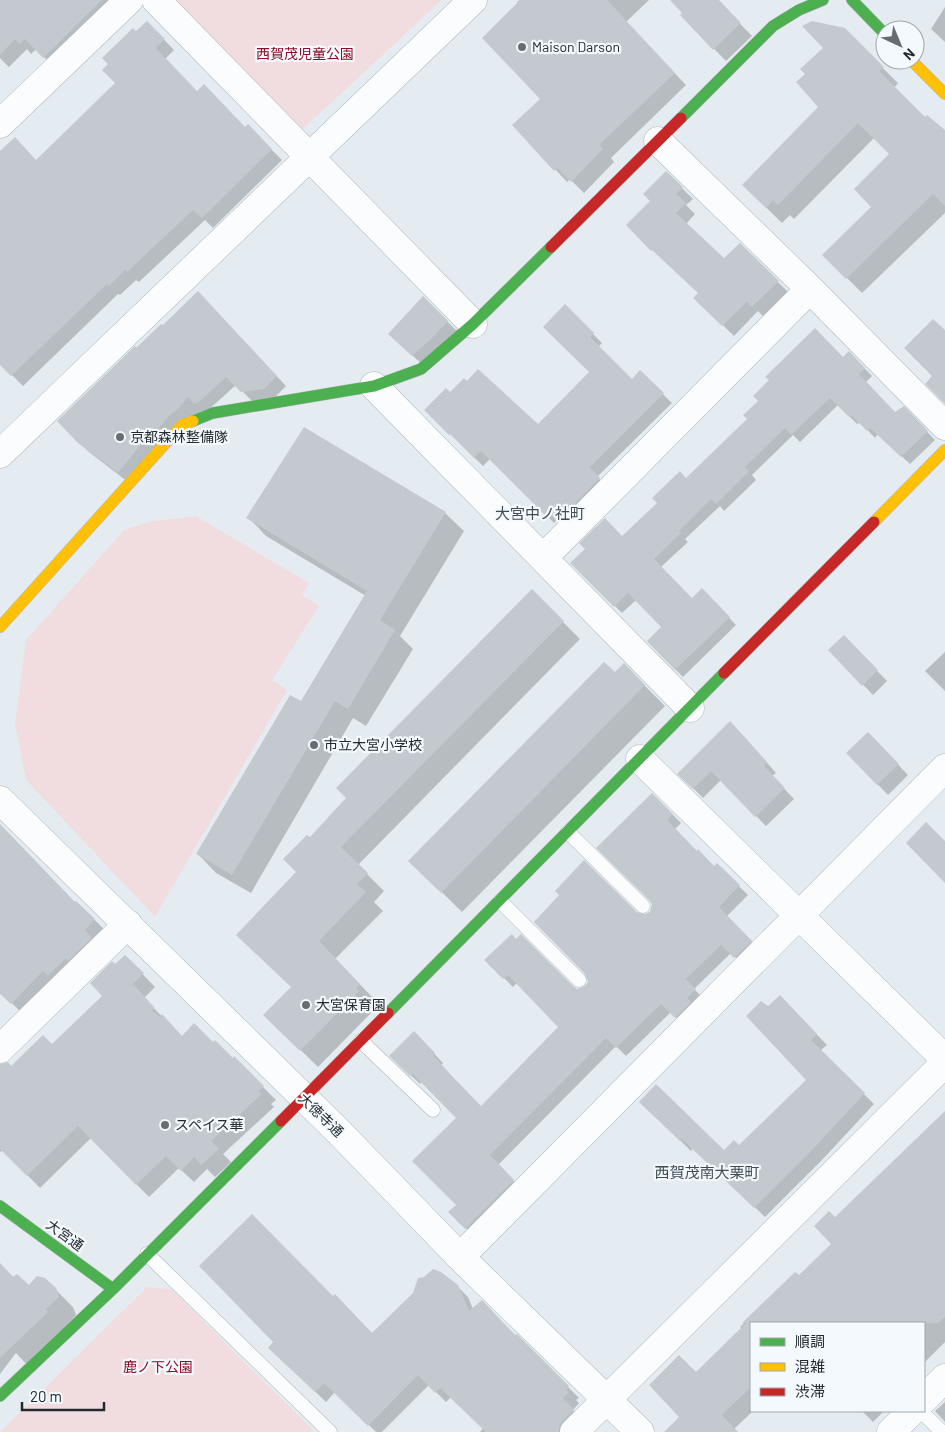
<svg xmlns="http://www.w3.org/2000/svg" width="945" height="1432" viewBox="0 0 945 1432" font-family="Barlow,'Noto Sans JP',sans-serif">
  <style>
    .green { fill: #f1dddf }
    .shadow { fill: #0003 }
    .building { fill: #c3c9ce }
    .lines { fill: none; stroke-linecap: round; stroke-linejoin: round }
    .lane-casing { stroke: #b1b6bb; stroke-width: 15 }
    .street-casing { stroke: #b1b6bb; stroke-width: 29 }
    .fast-casing { stroke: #b1b6bb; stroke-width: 12 }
    .slow-casing { stroke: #b1b6bb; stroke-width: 12 }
    .jam-casing { stroke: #b1b6bb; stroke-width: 12 }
    .lane { stroke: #fbfcfd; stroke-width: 14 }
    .street { stroke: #fbfcfd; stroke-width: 28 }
    .fast { stroke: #4caf50; stroke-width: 11 }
    .slow { stroke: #ffc107; stroke-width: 11 }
    .jam { stroke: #c62828; stroke-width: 11 }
    .poi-dot { fill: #686d72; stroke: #f3f9fd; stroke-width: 2 }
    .labels { text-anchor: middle; stroke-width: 4.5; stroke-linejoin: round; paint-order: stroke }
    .poi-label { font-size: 14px; fill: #24292d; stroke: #f3f9fd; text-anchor: start }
    .park-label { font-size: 14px; fill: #870e26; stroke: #f3f9fd }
    .street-label { font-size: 14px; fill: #24292d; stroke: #f3f9fd }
    .neighbourhood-label { font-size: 15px; fill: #414c55; stroke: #f3f9fd }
  </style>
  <rect width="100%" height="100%" fill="#e5ecf1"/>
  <path class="green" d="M175 0H442L303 129Z
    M196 516 309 583 302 595 319 606 272 680 287 690 155 917 26 780 15 723 26 640 124 530 153 521Z
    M147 1287 171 1289 315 1432H0Z"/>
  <path class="shadow" d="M0 0H124L55 68 36 49 31 54 27 49 9 67 0 58Z
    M520 0H649L626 22 686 85 611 158 614 162 584 193 570 179 567 182 514 125 542 99 517 2Z
    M671 0H717L752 36 726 61 681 15 683 13Z
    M945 7V42L931 29Z
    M147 22 174 50 165 59 198 93 245 129 248 126 282 160 213 228 205 220 139 282 136 280 120 295 118 294 23 386 0 363V154L37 161 116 83 136 33Z
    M844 30 898 83 894 88 925 119 945 131V213L862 293 824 255 873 207 890 154 874 138 794 219 790 215 782 223 743 185 820 107Z
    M666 172 693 199 686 205 695 214 686 224 724 260 740 245 788 292 763 316 758 311 734 336 695 298 699 293 663 260 628 225 652 201Z
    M423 298 458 332 423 365 400 344Z
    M207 302 286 386 274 398 252 401 236 385 128 482 89 452 59 421 163 327Z
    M565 306 602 343 598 347 632 380 640 372 672 403 597 477 608 487 567 529 557 520 554 523 490 459 483 466 426 410 451 394 538 426 591 372Z
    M849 353 872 376 865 383 895 414 904 408 935 440 910 464 878 434 875 438 860 422 857 424 838 405 800 442 793 435 752 475 756 480 724 511 720 506 685 539 688 542 661 567 692 599 702 590 736 625 683 677 648 642 663 627 636 600 622 613 572 563 622 538 687 480Z
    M445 513 464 531 400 636 413 649 366 726 353 718 251 893 216 873 198 854 301 703 366 596 266 536 248 517Z
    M532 591 580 639 358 865 384 891 374 902 383 911 335 959 377 1002 372 1006 375 1009 318 1067 265 1015 292 987 297 872 310 839Z
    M844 637 887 681 873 695 830 650Z
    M945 652V691L925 671Z
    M624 665 665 706 462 912 410 861Z
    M740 732 776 773 772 776 794 799 766 826 721 780 703 798 679 774Z
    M868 733 908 775 888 795 847 753Z
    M652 794 681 823 675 829 697 852 715 868 717 865 748 895 727 916 760 950 744 966 731 953 694 989 704 999 685 1026 671 1012 626 1056 616 1046 498 1165 522 1190 475 1237 450 1212 458 1205 457 1118 422 1082 420 1084 391 1056 414 1033 443 1063 441 1065 481 1108 560 1027 517 983 513 987 486 960 577 990 586 988 636 913 645 916 651 913 653 904Z
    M0 826 75 903 76 902 105 930 22 1013 0 992Z
    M125 956 155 987 144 998 182 1037 213 1044 233 1060 234 1058 276 1100 271 1104 274 1107 223 1154 231 1162 215 1177 207 1169 194 1182 179 1168 149 1197 91 1138 40 1188 3 1150 0 1152V1079L52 1046 104 996 115 966Z
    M780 997 827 1045 820 1051 874 1104 823 1159 765 1217 693 1148 691 1151 641 1102 724 1152 739 1147 807 1080 768 1007Z
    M945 1113V1342L924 1363V1323H751V1411H753L734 1429 737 1432H682L681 1417 696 1374 742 1329 740 1327 795 1273 799 1277 833 1244 835 1219Z
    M0 1264 14 1278 29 1287 55 1289 73 1307 76 1315 28 1366 16 1353 0 1374Z
    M457 1286 468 1297 473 1309 515 1337 540 1359 579 1398 576 1400 579 1403 573 1410 584 1421 573 1432H480L483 1428 451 1397 446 1402 429 1385 382 1432H376L335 1392 326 1402 270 1348 333 1298 373 1334Z
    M945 1402V1422L935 1411Z
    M862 1411H884L873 1422Z"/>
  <path class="building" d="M0 0H102L43 58 25 39 19 44 15 39 0 55Z
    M520 0H607L675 73 599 145 603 149 571 182 557 168 554 171 512 125 540 99 482 38Z
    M670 0H719L741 23 713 50 680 15 682 13Z
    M147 21 165 39 156 48 197 91 204 84 245 127 248 124 272 149 202 218 193 210 127 272 125 270 109 286 107 284 11 376 0 365V151L15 137 36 160 115 83 102 70 108 64 102 58 133 28 136 31Z
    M812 21 845 28 884 67 879 71 925 117 927 115 945 130V206L933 194 846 279 822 255 871 207 854 189 889 154 858 123 778 205 773 200 766 208 742 185 818 107 796 82 805 74 800 69 823 48 802 26Z
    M666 171 683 187 676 194 686 203 676 213 724 258 740 243 779 281 752 307 747 302 722 326 693 298 698 293 652 250 651 251 626 225 650 201 643 194Z
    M198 291 277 376 264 389 241 392 226 377 200 401 194 404 188 397 177 410 170 415 158 429 155 427 118 473 78 443 57 421 135 346 136 348 161 324 163 325Z
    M423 296 448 321 431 339 412 356 388 334Z
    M565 304 594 333 590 337 632 379 640 370 664 393 590 467 600 478 557 522 548 512 545 515 481 451 474 458 450 434 449 435 424 410 446 388 450 392 464 378 467 381 478 369 538 424 589 372 543 327Z
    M933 319 945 330V404L925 384 932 376 904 348Z
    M815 328 843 357 849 351 865 368 859 374 895 412 904 406 928 431 901 457 870 428 867 431 851 415 849 417 830 398 791 435 785 428 745 467 749 471 716 504 711 499 679 531 681 533 654 559 692 598 702 588 730 617 675 670 647 641 661 627 628 593 614 607 570 563 585 549 579 543 605 518 622 536 657 503 652 498 680 471 686 478 747 419 743 415 758 401 753 396 769 380 765 377Z
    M304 427 446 512 380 620 395 630 348 709 335 701 232 875 196 854 290 695 301 701 367 591 246 518Z
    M532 589 564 621 341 847 368 873 357 884 366 892 319 941 360 984 356 988 359 991 300 1051 263 1015 291 987 236 935 296 872 283 859 307 835 310 837 346 798 336 788Z
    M844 635 878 670 862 686 828 650Z
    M604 662 615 672 624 663 645 685 441 893 408 861Z
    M730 721 767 762 764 766 785 788 755 817 711 771 693 789 677 774Z
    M868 732 899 764 877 785 846 753Z
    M652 793 673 814 667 820 697 851 698 849 714 866 717 863 740 885 719 907 752 941 734 958 721 945 686 979 696 989 687 998 691 1002 675 1018 661 1004 616 1048 606 1038 490 1155 514 1180 465 1229 448 1212 456 1205 412 1161 456 1118 413 1074 410 1076 389 1056 414 1031 435 1053 433 1055 450 1074 481 1106 558 1027 508 975 503 979 484 960 512 934 516 939 521 934 573 986 577 989 585 986 588 982 585 974 534 922 559 895 555 891 584 860 637 912 645 914 650 912 652 904 649 900 596 848Z
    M926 822 945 841V883L906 843Z
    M0 824 75 902 76 901 95 919 85 930 92 938 68 961 66 958 48 976 43 971 11 1004 0 994Z
    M125 955 144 973 133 984 154 1007 152 1011 160 1017 162 1014 182 1036 194 1023 213 1042 215 1040 233 1058 234 1056 264 1086 259 1091 262 1094 211 1141 219 1149 201 1165 194 1157 181 1171 166 1156 136 1185 78 1126 27 1176 0 1149V1064L8 1062 11 1066 43 1035 52 1044 102 996 90 983 112 961 115 964Z
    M780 995 817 1034 811 1040 865 1093 813 1149 754 1208 682 1139 680 1141 639 1102 656 1084 724 1150 734 1140 739 1145 806 1080 746 1016 761 1001 768 1006Z
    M945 1111V1317L938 1323H751V1387L722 1415 738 1432H664L679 1417 649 1385 679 1355 696 1372 746 1323H742L795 1272 799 1275 831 1244 814 1226 829 1211 835 1217Z
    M252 1214 333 1296 335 1294 372 1333 413 1293 418 1278 424 1277 433 1269 441 1272 458 1285 469 1311 482 1300 515 1335 517 1334 569 1386 566 1390 569 1392 563 1398 574 1410 563 1421 559 1427V1432H486L440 1388 435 1393 418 1375 368 1426 324 1383 315 1392 268 1348 273 1342 199 1266Z
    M0 1263 13 1277 17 1274 29 1285 37 1276 45 1278 56 1288 59 1297 46 1309 48 1312 0 1358Z"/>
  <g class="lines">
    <defs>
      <path id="lane" d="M568 832 643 906
        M500 901 579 980
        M361 1041 433 1110
        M147 1254 330 1432
        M921 1411 942 1432"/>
      <path id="street" d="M156 0 473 324
        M0 124 129 0
        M658 141 810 289 945 426
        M374 386 690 708
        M0 454 473 0
        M544 557 810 289
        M640 759 945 1059
        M0 800 338 1131 460 1257 640 1432
        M0 1049 128 924
        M460 1257 945 768
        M924 1399 945 1378
        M574 1432 945 1063
        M891 1432 912 1411"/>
      <path id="fast" d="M852 0 885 34
        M681 118 773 26 799 10 823 0
        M193 421 213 413 374 386 421 369 473 324 551 247
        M388 1013 724 673
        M0 1206 113 1289
        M0 1396 113 1289 281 1121"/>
      <path id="slow" d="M911 60 945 94
        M874 522 945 450
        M0 627 182 425 193 421"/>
      <path id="jam" d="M551 247 681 118
        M724 673 874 522
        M281 1121 388 1013"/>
    </defs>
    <use href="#lane" class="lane-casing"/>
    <use href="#street" class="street-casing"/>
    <use href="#fast" class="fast-casing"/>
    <use href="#slow" class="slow-casing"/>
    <use href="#jam" class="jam-casing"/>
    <use href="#lane" class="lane"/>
    <use href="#street" class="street"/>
    <use href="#fast" class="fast"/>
    <use href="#slow" class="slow"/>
    <use href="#jam" class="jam"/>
  </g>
  <g class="poi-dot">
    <circle cx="522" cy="47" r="5"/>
    <circle cx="120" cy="437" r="5"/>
    <circle cx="314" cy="745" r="5"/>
    <circle cx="306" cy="1005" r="5"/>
    <circle cx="165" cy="1125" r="5"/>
  </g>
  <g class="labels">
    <g class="poi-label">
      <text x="532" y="52">Maison Darson</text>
      <text x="130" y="442">京都森林整備隊</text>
      <text x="324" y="750">市立大宮小学校</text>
      <text x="316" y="1010">大宮保育園</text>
      <text x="175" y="1130">スペイス華</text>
    </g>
    <g class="park-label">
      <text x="305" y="59">西賀茂児童公園</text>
      <text x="158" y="1372">鹿ノ下公園</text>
    </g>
    <g class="street-label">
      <text transform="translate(321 1115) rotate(44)" y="5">大徳寺通</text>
      <text transform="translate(65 1235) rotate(36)" y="5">大宮通</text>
    </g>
    <g class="neighbourhood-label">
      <text x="540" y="519">大宮中ノ社町</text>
      <text x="707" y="1178">西賀茂南大栗町</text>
    </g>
  </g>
  <rect x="750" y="1322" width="175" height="90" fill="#f3f9fd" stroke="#a0a6aa"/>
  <rect x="760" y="1338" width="25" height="8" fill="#4caf50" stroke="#a0a6aa"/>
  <text x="795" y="1347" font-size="15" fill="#24292d">順調</text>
  <rect x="760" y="1363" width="25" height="8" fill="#ffc107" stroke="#a0a6aa"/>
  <text x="795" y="1372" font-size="15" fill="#24292d">混雑</text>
  <rect x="760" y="1388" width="25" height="8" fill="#c62828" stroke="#a0a6aa"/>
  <text x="795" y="1397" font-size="15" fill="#24292d">渋滞</text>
  <g transform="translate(900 45) rotate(136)"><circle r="24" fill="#f3f9fd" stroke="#a0a6aa"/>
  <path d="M0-4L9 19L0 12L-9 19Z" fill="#686d72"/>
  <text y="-8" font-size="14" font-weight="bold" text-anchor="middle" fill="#24292d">N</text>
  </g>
  <path d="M22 1402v8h82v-8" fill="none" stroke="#24292d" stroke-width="2.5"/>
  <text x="30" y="1402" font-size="15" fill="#24292d" stroke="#f3f9fd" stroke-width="4" paint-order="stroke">20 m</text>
</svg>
